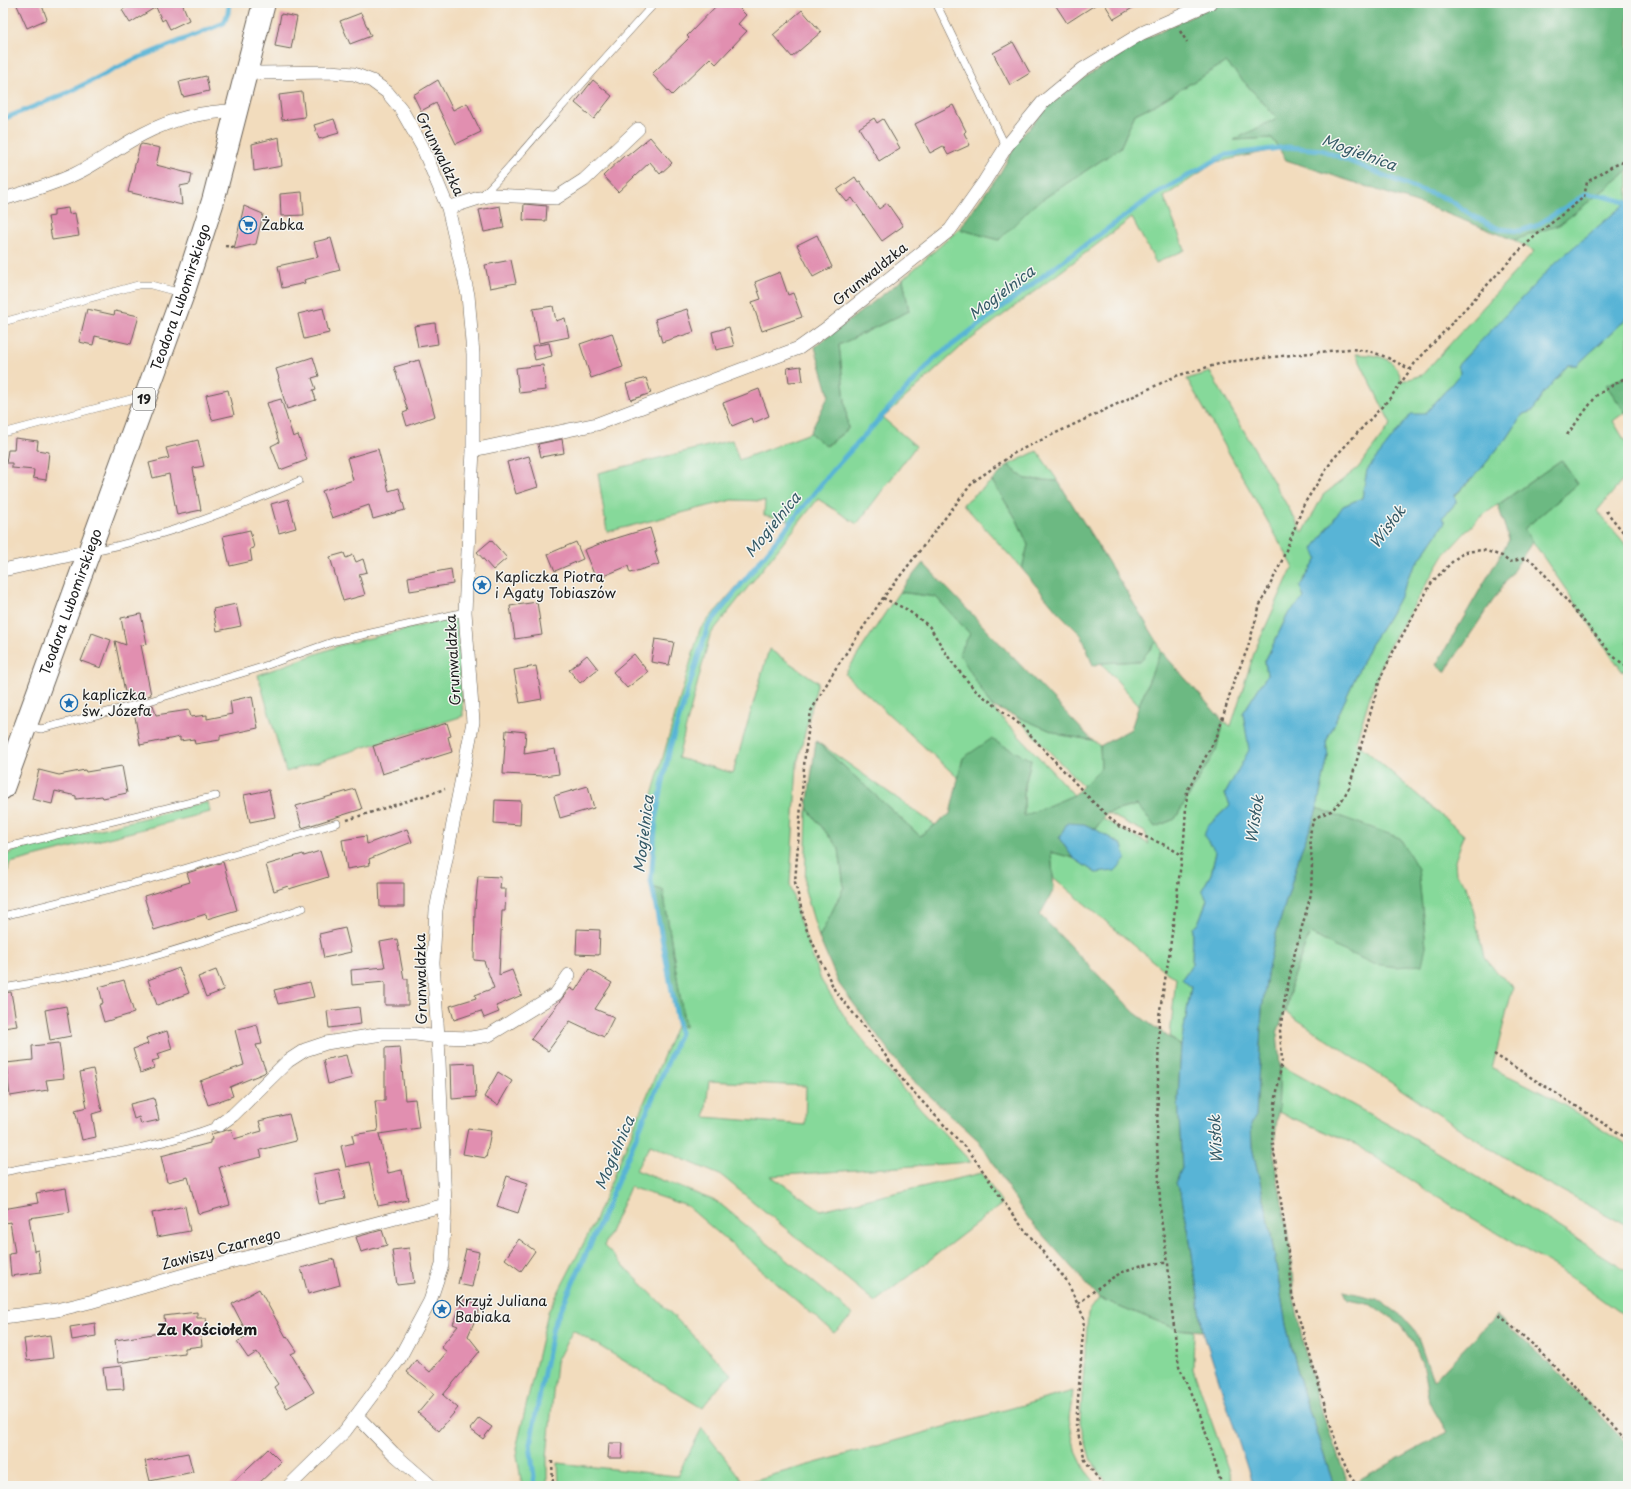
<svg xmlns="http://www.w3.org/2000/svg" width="1631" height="1489" viewBox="0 0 1631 1489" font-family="'Playpen Sans',sans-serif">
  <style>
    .green { fill: #86d99a; stroke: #517a5b; fill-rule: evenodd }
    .forest { fill: #6cb982; stroke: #446a4f }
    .water { fill: #58b4d6; stroke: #3a6879 }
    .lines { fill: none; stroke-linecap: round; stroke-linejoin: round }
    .stream { stroke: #58b4d6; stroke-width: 5 }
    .building { fill: #e18fb0 }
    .service-casing { stroke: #675f54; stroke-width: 8 }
    .minor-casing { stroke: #675f54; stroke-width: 14 }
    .trunk-casing { stroke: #675f54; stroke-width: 24 }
    .path { stroke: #675f54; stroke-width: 2.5; stroke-dasharray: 3 3; stroke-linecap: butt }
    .service { stroke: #fff; stroke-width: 7 }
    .minor { stroke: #fff; stroke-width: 13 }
    .trunk { stroke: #fff; stroke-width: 22 }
    .labels { text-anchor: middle; stroke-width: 3; stroke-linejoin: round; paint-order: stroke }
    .shield { fill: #f6f6f2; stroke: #5d5d5c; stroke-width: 1 }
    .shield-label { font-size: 13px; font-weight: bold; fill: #1c1c1c }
    .street-label { font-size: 14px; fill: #1c1c1c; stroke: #f6f6f2 }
    .poi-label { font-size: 14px; fill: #1c1c1c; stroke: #f6f6f2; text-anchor: start }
    .water-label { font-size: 15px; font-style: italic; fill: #345966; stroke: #f6f6f2 }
    .neighbourhood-label { font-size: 15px; font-weight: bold; fill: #1c1c1c; stroke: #f6f6f2 }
  </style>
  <rect width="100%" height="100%" fill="#f6f6f2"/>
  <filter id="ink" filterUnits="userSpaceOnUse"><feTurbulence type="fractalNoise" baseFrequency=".025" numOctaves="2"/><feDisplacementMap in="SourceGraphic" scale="8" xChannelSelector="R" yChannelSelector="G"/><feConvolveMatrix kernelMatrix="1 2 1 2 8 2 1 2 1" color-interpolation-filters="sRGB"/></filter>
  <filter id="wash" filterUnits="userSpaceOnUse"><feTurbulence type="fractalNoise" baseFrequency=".012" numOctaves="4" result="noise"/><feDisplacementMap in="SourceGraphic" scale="16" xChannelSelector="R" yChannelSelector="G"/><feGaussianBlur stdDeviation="0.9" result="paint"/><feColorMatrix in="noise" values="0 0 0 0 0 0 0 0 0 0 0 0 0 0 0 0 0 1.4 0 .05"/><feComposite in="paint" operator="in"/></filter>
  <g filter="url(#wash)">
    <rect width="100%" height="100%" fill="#f2dcbd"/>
    <path class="green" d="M1226 62 1277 118 1235 140 1272 138 1279 149 1216 162 1164 197 1185 250 1156 263 1132 218 962 346 883 418 916 446 857 524 818 499 710 635 678 758 733 773 769 649 818 682 797 764 790 884 798 916 821 980 847 1020 906 1093 971 1162 771 1176 821 1210 982 1173 1002 1204 875 1302 722 1176 650 1145 636 1170 718 1202 853 1315 834 1333 687 1206 630 1187 604 1246 732 1375 721 1384 702 1408 573 1330 556 1362 547 1457V1486H522L516 1449 548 1312 592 1227 677 1024 685 1027 663 890 651 887 652 795 700 629 793 521 764 515 765 501 732 500 607 532 598 473 732 440 739 460 810 433 827 446 848 429 839 345 909 311 903 279 959 229 999 240 1034 205 1120 148 1135 114 1158 103ZM709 1081 806 1086 805 1125 705 1117Z
      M1628 171V201L1485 337 1457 366 1461 373 1425 414 1367 470 1362 498 1343 506 1317 559 1300 586 1304 598 1288 614 1265 661 1267 675 1243 713 1250 750 1225 794 1230 805 1207 827 1216 852 1211 874 1202 890 1207 900 1199 921 1193 928 1192 964 1182 979 1191 987 1181 1046 1170 1037 1176 977 1167 973 1053 877 1051 852 1073 858 1096 873 1122 845 1095 829 1103 819 1149 844 1145 832 1107 813 1137 805 1155 827 1175 819 1216 750 1223 721 1231 726 1255 650 1293 566 1187 379 1210 372 1303 533 1323 495 1358 468 1391 424 1356 354C1380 356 1394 355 1402 381L1422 375 1534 251 1514 240 1559 225Z
      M1628 315V376L1606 385 1625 412 1628 410V416L1625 412 1613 421 1628 446V474L1597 511 1628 547V668L1622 671 1524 529 1578 484 1561 460 1479 518 1443 556 1386 652 1370 696 1356 742 1464 835 1455 861 1456 874 1466 885 1472 904 1484 957 1498 973 1513 987 1492 1069C1540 1088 1584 1117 1628 1146V1227L1528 1172 1469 1135 1286 1012 1293 977 1310 933 1335 947 1426 946 1418 869 1341 817 1317 808 1328 756 1326 742 1370 645C1384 625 1402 598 1409 575L1445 522 1442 518 1456 503 1455 496 1481 469 1498 448 1506 440 1523 414 1533 411 1542 395 1568 365H1577L1621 324Z
      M1037 451 1058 481 1025 479 1008 465Z
      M992 481 1017 520 1028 545 1022 569 963 504Z
      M899 592 936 597 971 634 991 706 1074 795 1024 817V789L1031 760 963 758 958 778 845 674Z
      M457 617 463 716 286 772 258 675 341 645Z
      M1157 641 1161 651 1139 705 1101 663 1140 661Z
      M1014 715 1061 735 1092 740 1100 746 1101 768 1083 786Z
      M816 741 935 825 920 836Z
      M208 802 210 812 10 863 3 887V857L16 850Z
      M807 808 839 849 844 887 819 938 805 890Z
      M1280 1065 1420 1142 1535 1212 1623 1268 1628 1272V1318L1576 1280 1427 1191 1357 1145 1278 1112Z
      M1099 1298 1177 1329 1194 1331 1193 1368 1234 1486H1110L1091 1461 1080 1422 1088 1313Z
      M1073 1391 1069 1419 1075 1449 1085 1470 1098 1486H559L558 1463 677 1476 702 1428 744 1483Z"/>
    <path class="forest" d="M1220 3H1628V171L1559 225 1514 240 1435 209 1286 160 1272 138 1234 140 1277 118 1226 62 1158 103 1135 114 1120 148 1034 205 999 240 959 229 1000 173 1020 138 1050 105 1084 78 1147 38Z
      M903 279 909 311 839 345 848 429 826 446 810 433 829 395 815 347Z
      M1628 376V410L1625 412 1606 385Z
      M1561 460 1578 484 1524 529 1533 541 1445 672 1436 665 1509 540 1498 505Z
      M1008 465 1025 479 1058 481 1157 641 1140 661 1101 663 1093 666 1082 636 1058 612 1022 569 1028 545 1017 520 992 481Z
      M923 563 1092 740 1061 735 991 706 959 653 970 634 936 597 899 592Z
      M1161 651 1223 721 1216 750 1175 819 1155 827 1137 805 1107 813 1095 829 1084 824 1059 838 1073 858 1051 852 1054 889 1040 915 1135 1013 1181 1046 1178 1099 1182 1168 1175 1183 1181 1193 1189 1234 1203 1331 1177 1329 1099 1298 1025 1215 979 1141 907 1075 839 984 819 938 844 887 839 849 807 808 816 741 920 836 950 814 963 758 991 739 1031 760 1024 789V816L1074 795 1101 768 1100 746 1131 729 1139 705Z
      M1317 808 1400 838 1418 869 1426 946 1422 965 1396 967 1374 964 1335 947 1310 933 1293 977 1285 1012 1277 1033 1280 1065 1278 1112 1274 1145 1276 1171 1289 1236 1294 1297 1303 1343 1318 1402 1349 1485 1447 1432 1429 1402 1422 1363 1414 1344 1400 1324 1372 1305 1348 1300 1344 1291 1378 1299 1402 1316 1416 1332 1433 1381 1496 1315 1557 1371 1628 1445V1486H1334L1303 1392 1286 1325 1268 1217 1252 1147 1251 1124 1256 1116 1262 1009 1268 968 1276 934 1294 875 1300 853 1312 824Z
      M651 887 663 890 685 1027 677 1024Z"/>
    <path class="water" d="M1628 201V315L1621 324 1577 365H1568L1542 395 1533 411 1523 414 1506 440 1498 448 1481 469 1455 495 1456 503 1442 518 1445 522 1409 575C1402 598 1384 625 1370 645L1326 742 1328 756 1317 808 1312 824 1300 853 1294 875 1276 934 1268 968 1262 1009 1256 1116 1251 1124 1252 1147 1268 1217 1286 1325 1303 1392 1334 1486H1253L1203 1331 1189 1234 1181 1193 1175 1183 1182 1168 1178 1099 1181 1046 1191 987 1182 979 1192 964 1193 928 1199 921 1207 900 1202 890 1211 874 1216 852 1204 836 1207 827 1230 805 1225 794 1249 750 1243 713 1267 675 1265 661 1288 614 1304 598 1300 586 1317 559 1313 549 1343 506 1362 498 1367 470 1411 414H1425L1461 373 1457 366 1555 263Z
      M1067 823 1084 824 1095 829 1122 845 1126 859 1115 871 1096 873 1073 858 1059 838Z"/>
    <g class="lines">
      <path class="stream" d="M3 119 65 94 133 60 224 23 228 13 229 3
        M535 1486 530 1444 553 1327 599 1225 680 1033 651 881 656 816 670 747 708 626 831 472 935 358 1056 266 1154 195 1225 155 1287 147 1322 150 1417 189 1448 199 1473 216 1499 229 1520 231 1536 226 1586 194 1604 196 1628 203"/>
    </g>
    <g id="blocks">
      <path class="building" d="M16 3H41L47 19 27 28Z
        M133 3H182L189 20 170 29 165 19 162 21 156 7 130 23 122 10Z
        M719 3H734L746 15 738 24 747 31 716 64 710 58 672 95 652 74 689 38 687 36Z
        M1054 3H1098L1067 23Z
        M1104 3H1141L1114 19Z
        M802 10 821 32 792 57 773 35Z
        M361 13 371 36 350 44 340 21Z
        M281 14 297 17 291 49 275 46Z
        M1013 42 1030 73 1010 85 993 53Z
        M206 76 209 91 183 97 179 82Z
        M438 80 453 110 467 103 481 132 456 144 436 103 421 111 413 95Z
        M593 80 612 96 594 119 575 103Z
        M302 92 305 117 282 120 279 95Z
        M953 105 966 131 964 133 970 145 948 155 943 146 930 153 915 124Z
        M874 118 877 123 883 119 900 148 879 161 859 128Z
        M334 119 339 133 319 139 314 125Z
        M279 137 282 166 254 171 252 144Z
        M650 137 672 163 660 174 650 162 618 192 603 176 626 154 627 156Z
        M142 144 160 148 156 165 192 174 190 184 180 186 182 205 128 192 140 145Z
        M855 177 858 182 860 181 879 209 887 203 903 226 882 241 852 198 847 202 837 190Z
        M302 192 304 215 281 216 280 194Z
        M524 204 547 206 546 221 523 220Z
        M244 206 263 214 256 244 234 249Z
        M500 206 504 228 484 232 479 210Z
        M68 208 69 214 75 213 79 236 52 240 48 217 54 216V210Z
        M817 235 832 267 813 277 797 245Z
        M331 238 340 270 304 280 305 283 282 288 278 266 318 257 314 242Z
        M511 260 516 283 490 288 485 265Z
        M780 272 788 295 793 293 802 317 762 331 752 302 761 299 755 282Z
        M553 306 556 321 565 318 569 337 539 343 533 309Z
        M323 308 329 333 304 339 298 314Z
        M87 309 114 315 115 311 139 316 131 344 95 336 93 345 79 342Z
        M687 309 694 332 662 342 655 319Z
        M435 323 438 344 418 347 414 326Z
        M729 327 734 346 716 350 712 332Z
        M612 333 623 367 591 378 580 344Z
        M549 343 552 356 535 360 532 346Z
        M313 357 319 376 312 378 316 389 313 390 316 400 287 409 278 379 279 378 276 369Z
        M419 360 435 416 407 426 403 413 408 411 394 367Z
        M543 365 546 390 519 393 516 368Z
        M801 366 803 381 789 382 787 368Z
        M646 378 651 393 631 400 626 384Z
        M759 389 769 416 753 423 751 418 732 426 723 403Z
        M228 390 234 415 212 420 206 395Z
        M281 399 293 437 298 435 307 460 280 470 271 446 279 442 267 403Z
        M15 438 38 441 37 450 49 452 46 480 33 478 34 470 12 468V463H6L8 450H14Z
        M562 439 564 453 541 457 538 444Z
        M198 440 204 466 193 468 201 510 177 515 169 474 153 478 149 463 169 458 166 448Z
        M378 449 389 491 399 488 405 510 373 519 369 505 332 518 322 491 353 480 347 458Z
        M529 456 538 487 516 494 507 462Z
        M288 499 296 528 279 533 271 504Z
        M650 528 657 551 655 552 659 564 630 573 628 566 596 579 584 550 607 541Z
        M250 530 254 548 250 549 252 561 230 566 223 536Z
        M491 540 507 558 493 570 477 552Z
        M576 542 583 559 555 571 548 554Z
        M344 553 346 558 353 555 356 562 363 559 367 572 359 574 365 595 343 601 330 557Z
        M451 569 453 584 410 591 408 577Z
        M537 602 542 635 515 639 510 606Z
        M236 604 241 626 217 631 213 609Z
        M141 614 147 644 141 645 151 695 132 701 130 691 125 692 115 641 126 645 121 618Z
        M92 633 111 640 101 668 81 661Z
        M655 639 674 642 669 665 651 662Z
        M634 654 648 672 627 688 613 672Z
        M587 655 598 669 580 683 569 670Z
        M536 666 542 699 520 703 514 670Z
        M252 696 258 728 220 736V740L195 744 194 739 180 741V737L140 745 134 711 153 705 156 715 189 710 191 717 207 715V719L232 714 230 701Z
        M447 723 451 736 448 737 452 752 382 774 373 746Z
        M506 730 526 732 524 754 555 749 559 774 544 776 503 774Z
        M122 766 127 793 103 798 102 796 76 799V796L55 791 52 804 32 799 39 770 59 775 85 770 86 772Z
        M588 786 594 808 560 818 554 796Z
        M355 789 362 809 302 828 296 806Z
        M269 790 275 817 250 822 244 795Z
        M495 800 521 801 520 825 494 823Z
        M407 829 412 842 369 859 370 865 347 869 342 840 366 836 367 844Z
        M320 851 328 877 289 889 288 886 274 891 266 865 303 854 304 856Z
        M223 862 237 910 207 919 206 914 154 930 144 896 190 882 187 873Z
        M478 876 501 877 500 889H506L505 911H502L499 975 512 970 522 995 496 1006 499 1012 484 1018 481 1011 454 1020 450 1006 476 998 475 995 494 988 484 961 474 960 475 910Z
        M379 883H404V907H380Z
        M345 928 351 952 324 958 319 934Z
        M577 929 600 930 599 955 576 954Z
        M397 939 404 979H408V1005H385V982L352 985 351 970 385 967 380 942Z
        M179 968 189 993 157 1005 148 980Z
        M589 969 612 983 595 1009 614 1017 604 1037 570 1021 548 1051 531 1039 570 988 575 991Z
        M216 970 224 990 206 997 198 977Z
        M124 980 134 1013 104 1022 99 1005 103 1003 99 987Z
        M310 982 314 997 278 1004 274 990Z
        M11 992 17 1026 3 1028V993Z
        M66 1006 71 1036 50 1040 45 1010Z
        M359 1007 361 1024 329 1028 327 1011Z
        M257 1024 262 1044 256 1045 266 1071 264 1073 230 1087 233 1096 208 1105 200 1081 244 1065 235 1030Z
        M167 1031 172 1049 157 1054 159 1059 152 1061 154 1068 140 1073 133 1049 148 1044 146 1038Z
        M59 1043 64 1078 46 1080 48 1090 10 1096 6 1063 33 1060 32 1046Z
        M400 1047 405 1100 415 1099 419 1128 379 1134 388 1173 402 1170 408 1200 378 1206 369 1162 346 1167 341 1146 354 1143 352 1135 378 1131 375 1101H385V1048Z
        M346 1055 352 1078 328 1084 323 1060Z
        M474 1063 476 1097 452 1099 451 1064Z
        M93 1069 102 1111 92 1114 96 1137 82 1140 75 1110 87 1107 80 1072Z
        M498 1072 512 1081 498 1105 484 1097Z
        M154 1098 159 1120 141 1124 139 1117 134 1119 130 1104Z
        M289 1114 296 1141 260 1150 262 1157 219 1167 230 1205 198 1214 188 1177 167 1182 161 1156 210 1143V1140H212L211 1134 231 1129 234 1139 262 1131 259 1121Z
        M468 1128 491 1131 486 1158 463 1154Z
        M339 1169 345 1199 319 1204 313 1174Z
        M507 1176 528 1183 518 1213 497 1206Z
        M66 1188 70 1212 29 1218 34 1251 38 1250 41 1272 11 1276 9 1254 15 1253 10 1222 5 1223 3 1209 38 1203 36 1193Z
        M185 1206 190 1231 157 1237 152 1213Z
        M382 1230 387 1245 361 1252 356 1237Z
        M519 1239 535 1251 521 1271 505 1259Z
        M409 1248 414 1283 397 1285 392 1250Z
        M466 1249 479 1252 472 1287 458 1284Z
        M334 1259 340 1285 308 1294 301 1268Z
        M259 1289 286 1337 287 1336 297 1351 291 1354 314 1392 287 1408 274 1387 278 1384 257 1352 248 1358 237 1342 248 1335 232 1304Z
        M464 1299 477 1304 480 1300 483 1302 468 1336 480 1351 443 1395 458 1408 439 1431 418 1413 434 1394 407 1372 416 1360 430 1372 447 1352 441 1347 458 1326 453 1324Z
        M197 1312V1318H206L208 1335 201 1336 202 1346 185 1348V1353L150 1357V1358L118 1363 115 1340 166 1332 164 1316Z
        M95 1323 96 1336 72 1340 70 1327Z
        M50 1335 53 1358 27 1361 24 1339Z
        M122 1366 124 1389 106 1390 103 1368Z
        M479 1418 492 1427 483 1439 470 1429Z
        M609 1443H623L622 1458H608Z
        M268 1449 281 1462 256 1486H229Z
        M188 1453 193 1472 150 1481 145 1461Z"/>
    </g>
  </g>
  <g filter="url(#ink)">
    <use href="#blocks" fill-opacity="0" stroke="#675f54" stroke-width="1"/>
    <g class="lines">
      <defs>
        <path id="service" d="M936 3 1006 147
          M481 196C504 175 522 151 543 128 580 86 617 44 655 3
          M3 322 138 285H151L181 293
          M3 433 142 396
          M93 551C164 537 233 510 299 481
          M28 726 41 729 143 703 259 668 335 641 465 612
          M3 848 216 796
          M3 916 150 879 337 823
          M3 988C48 981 93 972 137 961 193 946 248 927 303 908
          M3 1172C74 1158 151 1151 219 1125"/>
        <path id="minor" d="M247 70 260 73 331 72 354 74 372 81 387 92 401 109 422 146 448 208 468 295 473 354V450L465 612 473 722 436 910 433 963 438 1037 445 1205 442 1265 430 1301 399 1359 345 1431 289 1486
          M3 199C27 192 52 185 75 174 99 163 119 146 143 134 172 119 204 111 236 111
          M448 208 479 198 494 195 556 198 584 180 638 129
          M473 450 597 424 799 348 827 328 950 230 984 182 1006 147 1042 103 1083 69 1142 33 1210 3
          M3 570 89 551
          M219 1125 233 1115 288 1061 305 1050 326 1043 382 1034H416L438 1037 471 1038 489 1035 556 994 569 975
          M3 1317 57 1310 90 1302 222 1264 445 1205
          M357 1416 393 1453 431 1486"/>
        <g id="trunk">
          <path id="s1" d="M3 788 183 294 213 201 264 3"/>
        </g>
      </defs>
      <use href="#service" class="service-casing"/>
      <use href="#minor" class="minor-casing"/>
      <use href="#trunk" class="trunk-casing"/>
      <path class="path" d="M1180 31 1187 42
        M225 246 235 247
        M1567 435 1597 395 1628 376
        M1606 511 1628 538
        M883 598 906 609 929 626 951 661 975 690 1022 726 1093 802 1119 826 1165 845 1182 855
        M347 820 445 789
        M1494 1054 1628 1139
        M1078 1304C1107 1280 1128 1262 1168 1263
        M1499 1315 1539 1350 1628 1441
        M552 1461 553 1486
        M1103 1486 1085 1460 1076 1426 1084 1318 1067 1281 1015 1218 972 1155 905 1083 868 1031 835 991 806 928 795 882 805 754 811 711 836 668 883 598 973 482 1016 452 1176 376 1226 362 1348 349C1375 350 1387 357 1411 370
        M1222 1486 1201 1417 1179 1366 1171 1303 1168 1263 1161 1219 1157 1144 1159 1016 1169 956 1184 840 1187 791 1217 736 1233 684 1247 650 1260 605 1281 563 1304 504 1333 459 1391 397 1415 363 1513 257 1534 237 1584 197 1587 182 1611 167 1628 160
        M1359 1486 1346 1468 1337 1446 1292 1295 1290 1267 1272 1137 1275 1104 1282 1060 1280 1030 1285 998 1295 952 1311 894 1312 864 1310 834 1313 821 1319 816 1331 811 1342 800 1349 788 1380 679 1393 652 1432 582 1455 559 1465 552 1483 550 1502 556 1509 562 1526 558 1536 564 1613 656 1628 668"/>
      <use href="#service" class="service"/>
      <use href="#minor" class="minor"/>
      <use href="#trunk" class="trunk"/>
    </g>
  </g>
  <defs>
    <symbol id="supermarket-ring" viewBox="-11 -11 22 22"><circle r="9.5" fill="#f6f6f2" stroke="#1f6fb2" stroke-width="1.5"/><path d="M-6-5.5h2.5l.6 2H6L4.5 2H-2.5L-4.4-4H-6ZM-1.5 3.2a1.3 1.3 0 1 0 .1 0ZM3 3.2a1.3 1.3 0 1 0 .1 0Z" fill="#1f6fb2"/></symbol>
    <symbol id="sight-ring" viewBox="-11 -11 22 22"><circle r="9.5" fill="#f6f6f2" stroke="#1f6fb2" stroke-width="1.5"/><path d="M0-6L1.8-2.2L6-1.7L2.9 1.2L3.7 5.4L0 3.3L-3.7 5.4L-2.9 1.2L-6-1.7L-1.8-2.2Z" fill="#1f6fb2"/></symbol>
  </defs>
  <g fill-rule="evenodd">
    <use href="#supermarket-ring" x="238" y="215" width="20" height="20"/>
    <use href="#sight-ring" x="472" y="575" width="20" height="20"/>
    <use href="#sight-ring" x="59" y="693" width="20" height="20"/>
    <use href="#sight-ring" x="432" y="1299" width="20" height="20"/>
  </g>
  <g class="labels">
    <rect class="shield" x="133" y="388" width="22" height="22" rx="3"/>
    <g class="shield-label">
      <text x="144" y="404">19</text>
    </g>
    <g class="street-label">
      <text transform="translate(440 154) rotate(64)" y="5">Grunwaldzka</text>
      <text transform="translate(870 274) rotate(-39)" y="5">Grunwaldzka</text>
      <text dy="5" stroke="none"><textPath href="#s1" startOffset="522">Teodora Lubomirskiego</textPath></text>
      <text dy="5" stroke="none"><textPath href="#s1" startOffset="198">Teodora Lubomirskiego</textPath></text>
      <text transform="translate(453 660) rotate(-93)" y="5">Grunwaldzka</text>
      <text transform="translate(421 979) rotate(-91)" y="5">Grunwaldzka</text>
      <text transform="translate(221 1249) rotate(-15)" y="5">Zawiszy Czarnego</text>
    </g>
    <g class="poi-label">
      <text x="261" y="230">Żabka</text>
      <text x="495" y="582">Kapliczka Piotra<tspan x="495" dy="16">i Agaty Tobiaszów</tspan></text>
      <text x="82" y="700">kapliczka<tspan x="82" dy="16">św. Józefa</tspan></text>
      <text x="455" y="1306">Krzyż Juliana<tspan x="455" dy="16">Babiaka</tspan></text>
    </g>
    <g class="water-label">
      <text transform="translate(1359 153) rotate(20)" y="5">Mogielnica</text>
      <text transform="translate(1002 293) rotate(-37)" y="5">Mogielnica</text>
      <text transform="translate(773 525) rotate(-51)" y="5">Mogielnica</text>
      <text transform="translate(1388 527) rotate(-53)" y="5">Wisłok</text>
      <text transform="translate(1255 819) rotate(-81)" y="5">Wisłok</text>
      <text transform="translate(644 834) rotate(-83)" y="5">Mogielnica</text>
      <text transform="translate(1216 1139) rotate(-93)" y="5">Wisłok</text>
      <text transform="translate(615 1153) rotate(-67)" y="5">Mogielnica</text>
    </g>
    <g class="neighbourhood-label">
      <text x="207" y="1335">Za Kościołem</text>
    </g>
  </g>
  <rect width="1631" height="1489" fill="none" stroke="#f6f6f2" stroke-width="16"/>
</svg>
